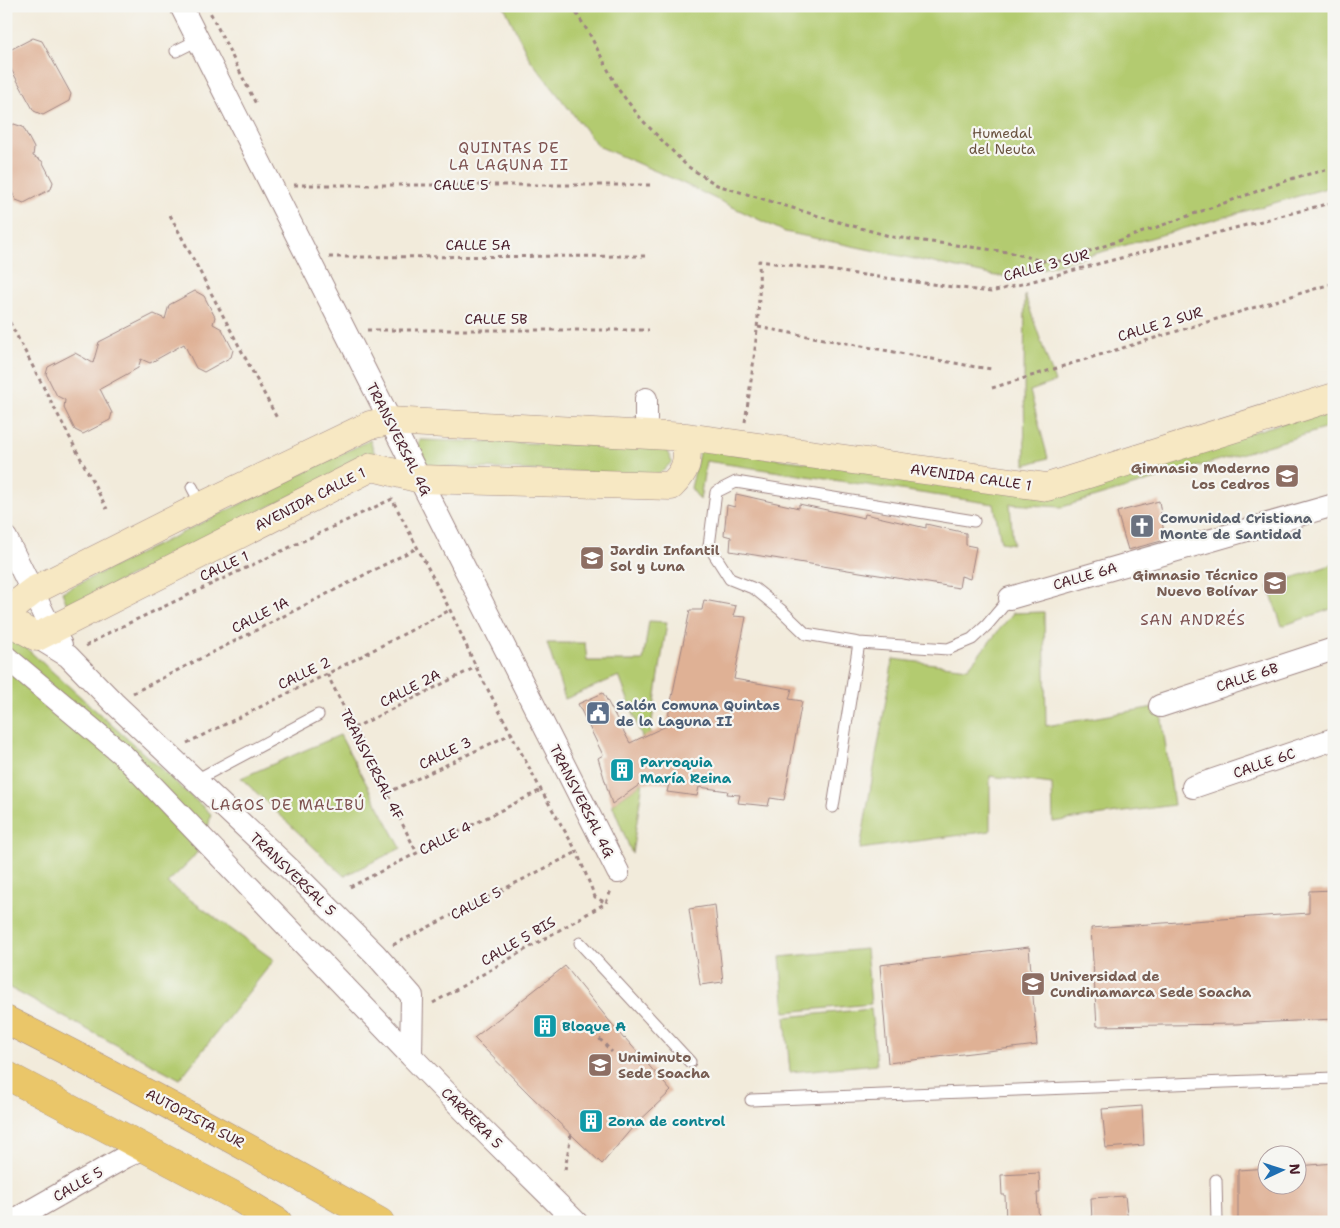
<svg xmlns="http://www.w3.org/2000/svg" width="1340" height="1228" viewBox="0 0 1340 1228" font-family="'Shantell Sans',sans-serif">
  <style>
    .green { fill: #b3cb70; stroke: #7e754e }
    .building { fill: #dfb195 }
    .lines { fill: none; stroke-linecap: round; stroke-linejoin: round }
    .service-casing { stroke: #9e8583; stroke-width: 13 }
    .minor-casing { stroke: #9e8583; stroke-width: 24 }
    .secondary-casing { stroke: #9e8583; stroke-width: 29 }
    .trunk-casing { stroke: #9e8583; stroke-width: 29 }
    .path { stroke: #9e8583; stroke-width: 3; stroke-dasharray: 4 4; stroke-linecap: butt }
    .service { stroke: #fff; stroke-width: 11 }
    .minor { stroke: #fff; stroke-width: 22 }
    .secondary { stroke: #f7e8c3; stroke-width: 28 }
    .trunk { stroke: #eac669; stroke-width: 28 }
    .labels { text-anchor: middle; stroke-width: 4.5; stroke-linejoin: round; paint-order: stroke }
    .park-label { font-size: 14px; fill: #6a5340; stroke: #f6f6f2 }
    .street-label { font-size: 14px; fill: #4a1f2b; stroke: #f6f6f2 }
    .education-label { font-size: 14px; font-weight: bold; fill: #785e54; stroke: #f6f6f2; text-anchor: start }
    .worship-label { font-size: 14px; font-weight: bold; fill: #5b616d; stroke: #f6f6f2; text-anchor: start }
    .service-label { font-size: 14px; font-weight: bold; fill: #4e5e75; stroke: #f6f6f2; text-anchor: start }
    .culture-label { font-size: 14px; font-weight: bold; fill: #0d838f; stroke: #f6f6f2; text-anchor: start }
    .neighbourhood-label { font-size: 15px; letter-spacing: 1px; fill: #7e5250; stroke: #f6f6f2 }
  </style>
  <rect width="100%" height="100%" fill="#f6f6f2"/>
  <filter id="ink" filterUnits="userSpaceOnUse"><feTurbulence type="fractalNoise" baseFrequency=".02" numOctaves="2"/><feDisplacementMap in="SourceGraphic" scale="10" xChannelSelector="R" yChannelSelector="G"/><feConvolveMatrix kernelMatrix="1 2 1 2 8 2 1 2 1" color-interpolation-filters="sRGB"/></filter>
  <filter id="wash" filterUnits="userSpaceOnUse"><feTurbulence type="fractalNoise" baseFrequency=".0096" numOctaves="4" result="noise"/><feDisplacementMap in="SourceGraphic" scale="20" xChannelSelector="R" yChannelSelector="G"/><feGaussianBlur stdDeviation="1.12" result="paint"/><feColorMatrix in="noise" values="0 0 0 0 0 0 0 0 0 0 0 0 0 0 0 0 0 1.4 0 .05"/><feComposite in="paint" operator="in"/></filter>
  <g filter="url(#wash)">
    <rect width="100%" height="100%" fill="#f2ebdb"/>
    <path class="green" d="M504 6H1334V186L1013 277 996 276 785 232 676 180 598 146 529 58Z
      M1025 295 1055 382 1030 391 1048 458 1025 465 1024 378Z
      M1334 407V426L1062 507 1010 504 1013 544 1001 542 994 504 706 461 700 500 691 488 700 449 1053 494Z
      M370 440 375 454 68 607 62 592Z
      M420 440 665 447 672 462 658 475 423 466 416 452Z
      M1334 564V608L1282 626 1268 586Z
      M1044 612 1046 726 1160 706 1174 805 1053 822 1052 784 990 776V831L860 849 893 659 968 668 1013 613Z
      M649 621 667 622 632 854 612 804 642 783V737L619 676 565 699 547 643H585L587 661H643Z
      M6 630 211 814C204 852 194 857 167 883L274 960 180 1079 6 986Z
      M340 735 401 848 344 876 241 778Z
      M866 949 871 1004 785 1012 780 957Z
      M871 1009 877 1064 790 1072 785 1017Z"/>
    <g id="blocks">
      <path class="building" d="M33 38 42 41 71 94 69 101 43 115 34 111 6 60V52Z
        M14 124 23 127 34 148 33 156 42 161 53 182 51 189 24 203 16 200 6 181V128Z
        M195 291 204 296 215 317 213 324 222 329 233 350 231 357 204 372 196 368 184 344 150 363 141 359 138 368 100 389 112 413 110 420 83 434 75 430 64 408 65 400 57 396 46 374 48 367 75 353 93 363 99 342 154 314 165 319 169 305Z
        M736 494 799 508V504L864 518 865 514 926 528V524L966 533V545L976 547 970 579 961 576 959 588 730 551 731 537 724 535 727 505 735 507Z
        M1159 501 1165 540 1128 550 1117 512Z
        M704 600 736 606 733 616 746 617 734 679 792 689 789 699 802 701 784 800 770 798 768 806 738 803 740 795 727 794 728 791 699 787 697 796 667 792 669 784 642 783 612 804 598 758 603 755 578 704 603 693 630 743 666 726 690 610H702Z
        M1334 890V1019L1235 1024 1097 1026 1091 928 1309 913V891Z
        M715 905 723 982 700 985 689 909Z
        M1029 947 1037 1045 888 1063 880 965Z
        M565 966 624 1039 625 1038 671 1091 632 1128 602 1164 530 1095 474 1038Z
        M1142 1106 1144 1145 1106 1148 1102 1109Z
        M1334 1163V1222H1238V1170L1268 1168V1186H1298V1166Z
        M1039 1173 1040 1193H1037L1039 1222H1006L1005 1195H1002L1001 1175Z
        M1125 1196 1128 1222H1092L1091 1198Z"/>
    </g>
  </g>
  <g filter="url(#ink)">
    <use href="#blocks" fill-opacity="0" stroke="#9e8583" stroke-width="1"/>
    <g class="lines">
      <defs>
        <path id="service" d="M176 51 198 40
          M192 487 202 506
          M974 521 736 482 716 492 709 546 730 579 755 589 781 610 806 634 859 643 948 649 972 639 987 625 1010 598
          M196 780 318 715
          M833 807 859 643
          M580 943 690 1062
          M751 1100 1334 1078
          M1216 1180 1217 1222"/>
        <path id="minor" d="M181 6 618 872
          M646 434V399
          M6 538 51 629 61 645
          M1010 598 1334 505
          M37 637 68 656 114 703 296 875 375 954 412 996 411 1056 483 1130 576 1222
          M6 657 123 755 411 1056
          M1160 706 1334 649
          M1193 787 1334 739
          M11 1222 125 1157 144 1148"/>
        <path id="secondary" d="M6 612 33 591 202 506 370 425 389 421 687 437 1047 487 1334 397
          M6 620 37 637 372 467 420 479 671 486C689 468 687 461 687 437"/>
        <path id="trunk" d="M6 1020C133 1084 257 1152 380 1222
          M6 1075 237 1197 278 1222"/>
      </defs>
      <use href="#service" class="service-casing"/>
      <use href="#minor" class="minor-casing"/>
      <use href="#secondary" class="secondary-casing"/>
      <use href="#trunk" class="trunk-casing"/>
      <path class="path" d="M207 6 257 106
        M572 6 590 35 618 89 642 120 687 166 717 185 835 221 893 237 1009 252 1042 261H1062L1297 177 1334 168
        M294 185H651
        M170 215 278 420
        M329 257 649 256
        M6 315 107 509
        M758 327 976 367 993 369
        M367 330H649
        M992 388 1334 283
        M745 422C753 368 761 316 759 261L991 292 1334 202
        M86 646 110 632 392 499 450 610 476 667 541 790 577 852 595 897 606 903
        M327 674 417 853
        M133 693 417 548
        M354 728 476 667
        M187 743 327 674 450 610
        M387 793 513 733
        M350 887 541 790
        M393 945 577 852
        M433 1003 606 903 611 890
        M594 1033 612 1052
        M565 1170 571 1134"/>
      <use href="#service" class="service"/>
      <use href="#minor" class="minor"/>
      <use href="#secondary" class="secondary"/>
      <use href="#trunk" class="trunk"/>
    </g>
  </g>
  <defs>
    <symbol id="school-square" viewBox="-11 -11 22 22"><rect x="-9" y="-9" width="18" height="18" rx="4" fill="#8d6e63" stroke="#f6f6f2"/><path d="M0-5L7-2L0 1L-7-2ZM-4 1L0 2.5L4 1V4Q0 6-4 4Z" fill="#fff"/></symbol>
    <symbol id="church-square" viewBox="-11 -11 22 22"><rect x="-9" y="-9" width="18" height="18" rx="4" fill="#6b7280" stroke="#f6f6f2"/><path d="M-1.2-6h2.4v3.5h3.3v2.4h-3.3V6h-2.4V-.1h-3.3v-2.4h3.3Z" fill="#fff"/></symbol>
    <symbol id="civic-square" viewBox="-11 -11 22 22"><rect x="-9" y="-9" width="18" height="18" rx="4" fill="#5c6f8a" stroke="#f6f6f2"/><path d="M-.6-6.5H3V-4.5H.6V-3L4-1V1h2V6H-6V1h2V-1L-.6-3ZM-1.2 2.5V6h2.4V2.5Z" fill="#fff"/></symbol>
    <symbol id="building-square" viewBox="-11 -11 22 22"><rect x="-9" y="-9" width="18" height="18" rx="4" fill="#0f9aa8" stroke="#f6f6f2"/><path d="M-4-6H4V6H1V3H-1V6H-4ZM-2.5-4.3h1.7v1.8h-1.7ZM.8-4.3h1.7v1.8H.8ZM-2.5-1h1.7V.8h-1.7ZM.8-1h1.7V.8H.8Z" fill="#fff"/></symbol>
    <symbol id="university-square" viewBox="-11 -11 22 22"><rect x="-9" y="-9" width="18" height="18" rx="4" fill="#8d6e63" stroke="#f6f6f2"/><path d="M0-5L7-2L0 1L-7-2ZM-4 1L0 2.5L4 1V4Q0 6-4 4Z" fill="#fff"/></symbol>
  </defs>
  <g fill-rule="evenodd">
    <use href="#school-square" x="1273" y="462" width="28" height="28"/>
    <use href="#church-square" x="1128" y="512" width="28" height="28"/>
    <use href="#school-square" x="578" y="544" width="28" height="28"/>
    <use href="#school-square" x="1261" y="569" width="28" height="28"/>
    <use href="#civic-square" x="584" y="699" width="28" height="28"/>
    <use href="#building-square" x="608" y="756" width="28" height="28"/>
    <use href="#university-square" x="1019" y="970" width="28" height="28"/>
    <use href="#building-square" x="531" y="1012" width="28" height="28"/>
    <use href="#university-square" x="586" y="1051" width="28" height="28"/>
    <use href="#building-square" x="577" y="1107" width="28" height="28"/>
  </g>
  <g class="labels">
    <g class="park-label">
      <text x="1002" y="138">Humedal<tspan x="1002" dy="16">del Neuta</tspan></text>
    </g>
    <g class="street-label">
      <text x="461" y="190">CALLE 5</text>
      <text x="478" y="250">CALLE 5A</text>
      <text transform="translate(1046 265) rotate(-15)" y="5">CALLE 3 SUR</text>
      <text x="496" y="324">CALLE 5B</text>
      <text transform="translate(1160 324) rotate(-17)" y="5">CALLE 2 SUR</text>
      <text transform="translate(399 439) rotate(63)" y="5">TRANSVERSAL 4G</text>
      <text transform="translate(971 477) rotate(8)" y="5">AVENIDA CALLE 1</text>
      <text transform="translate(310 499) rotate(-27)" y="5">AVENIDA CALLE 1</text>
      <text transform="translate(224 566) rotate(-25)" y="5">CALLE 1</text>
      <text transform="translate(1085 576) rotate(-16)" y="5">CALLE 6A</text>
      <text transform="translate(260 615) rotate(-27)" y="5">CALLE 1A</text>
      <text transform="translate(304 673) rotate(-26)" y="5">CALLE 2</text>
      <text transform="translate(1247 677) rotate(-18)" y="5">CALLE 6B</text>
      <text transform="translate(410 688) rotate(-27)" y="5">CALLE 2A</text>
      <text transform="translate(445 753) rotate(-26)" y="5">CALLE 3</text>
      <text transform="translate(1264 763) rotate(-19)" y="5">CALLE 6C</text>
      <text transform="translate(372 764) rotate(63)" y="5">TRANSVERSAL 4F</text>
      <text transform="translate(582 801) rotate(63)" y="5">TRANSVERSAL 4G</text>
      <text transform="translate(445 838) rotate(-27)" y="5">CALLE 4</text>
      <text transform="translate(293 874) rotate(44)" y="5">TRANSVERSAL 5</text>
      <text transform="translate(476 903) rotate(-27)" y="5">CALLE 5</text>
      <text transform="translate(518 941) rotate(-30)" y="5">CALLE 5 BIS</text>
      <text transform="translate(195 1118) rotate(28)" y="5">AUTOPISTA SUR</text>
      <text transform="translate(472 1118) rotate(45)" y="5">CARRERA 5</text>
      <text transform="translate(78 1184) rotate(-30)" y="5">CALLE 5</text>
    </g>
    <g class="education-label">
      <text x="1270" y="473" text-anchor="end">Gimnasio Moderno<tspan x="1270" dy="16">Los Cedros</tspan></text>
      <text x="610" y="555">Jardin Infantil<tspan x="610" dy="16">Sol y Luna</tspan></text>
      <text x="1258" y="580" text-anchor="end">Gimnasio Técnico<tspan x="1258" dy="16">Nuevo Bolívar</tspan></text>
      <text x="1050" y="981">Universidad de<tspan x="1050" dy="16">Cundinamarca Sede Soacha</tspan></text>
      <text x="618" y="1062">Uniminuto<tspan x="618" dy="16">Sede Soacha</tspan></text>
    </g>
    <g class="worship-label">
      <text x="1160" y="523">Comunidad Cristiana<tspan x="1160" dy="16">Monte de Santidad</tspan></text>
    </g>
    <g class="service-label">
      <text x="616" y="710">Salón Comuna Quintas<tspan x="616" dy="16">de la Laguna II</tspan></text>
    </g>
    <g class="culture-label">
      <text x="640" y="767">Parroquia<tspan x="640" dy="16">María Reina</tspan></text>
      <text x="562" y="1031">Bloque A</text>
      <text x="608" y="1126">Zona de control</text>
    </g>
    <g class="neighbourhood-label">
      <text x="509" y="153">QUINTAS DE<tspan x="509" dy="17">LA LAGUNA II</tspan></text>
      <text x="1193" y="625">SAN ANDRÉS</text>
      <text x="288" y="810">LAGOS DE MALIBÚ</text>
    </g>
  </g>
  <rect width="1340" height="1228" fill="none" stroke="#f6f6f2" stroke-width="25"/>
  <g transform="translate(1282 1170) rotate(86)"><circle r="24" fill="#f6f6f2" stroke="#b1a0a2"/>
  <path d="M0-4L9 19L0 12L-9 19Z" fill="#1f6fb2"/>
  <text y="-8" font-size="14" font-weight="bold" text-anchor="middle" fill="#4a1f2b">N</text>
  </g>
</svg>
